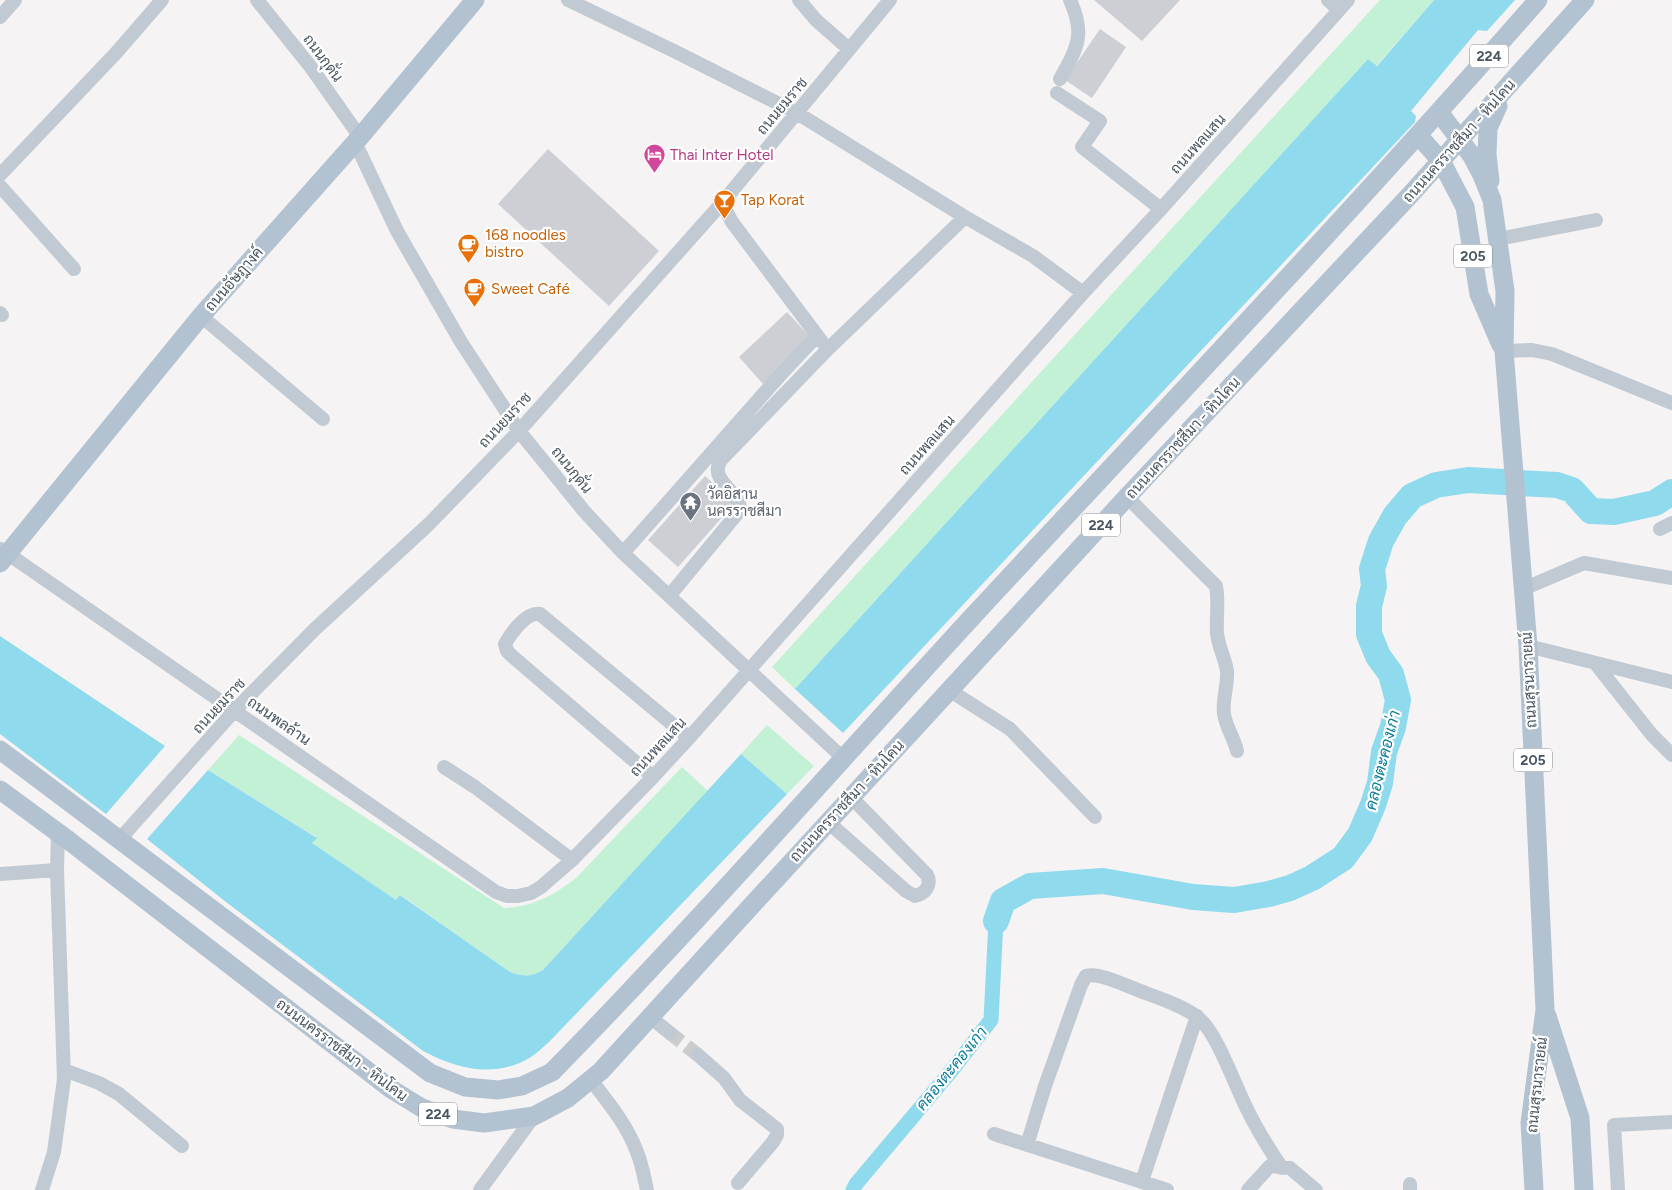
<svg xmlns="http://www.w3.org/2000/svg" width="1672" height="1190" viewBox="0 0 1672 1190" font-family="Figtree,Sarabun,sans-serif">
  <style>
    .green { fill: #c3f1d5 }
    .water { fill: #90daee }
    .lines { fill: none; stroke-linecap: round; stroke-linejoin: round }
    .canal { stroke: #90daee; stroke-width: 15 }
    .river { stroke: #90daee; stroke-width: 26 }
    .building { fill: #cdcfd5 }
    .minor-tunnel { stroke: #caccce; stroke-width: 14; stroke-dasharray: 14 7; stroke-linecap: butt }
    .minor { stroke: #c1cad2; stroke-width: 14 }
    .major { stroke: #b3c2d1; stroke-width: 19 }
    .labels { text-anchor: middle; stroke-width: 4.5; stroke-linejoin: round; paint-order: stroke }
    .shield { fill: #fff; stroke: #808990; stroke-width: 1 }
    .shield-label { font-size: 14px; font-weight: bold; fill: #4a5661 }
    .street-label { font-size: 15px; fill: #4a5661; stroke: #fff }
    .hotel-label { font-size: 15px; fill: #b23c85; stroke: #fff; text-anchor: start }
    .food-label { font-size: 15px; fill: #c56008; stroke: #fff; text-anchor: start }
    .worship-label { font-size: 15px; fill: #5b616d; stroke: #fff; text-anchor: start }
    .water-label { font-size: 16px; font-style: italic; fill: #0c7c9b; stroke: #fff }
  </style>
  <rect width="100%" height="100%" fill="#f5f3f3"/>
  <path class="green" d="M1380 0H1434L1376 66 1368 59 795 689 772 667Z
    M767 725 814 766 787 794 741 754Z
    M239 735 504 908C533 907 554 895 576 878L682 767 708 791 543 970C531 977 523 977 510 972L401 895 396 900 312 843 316 837 208 770Z"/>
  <path class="water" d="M1434 0H1515L1487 31 1478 30 1411 111 1416 116 1415 122 843 733 795 689 1368 59 1377 66Z
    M0 636 165 746 106 814 0 734Z
    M741 754 787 794 549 1042C543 1047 537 1053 531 1057 495 1079 457 1069 423 1051L226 902 147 839 208 770 317 838 312 843 396 900 400 895 510 972C523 977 531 977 543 970Z"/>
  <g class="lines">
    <path class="canal" d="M853 1190 856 1184 952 1070 991 1020 996 921"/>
    <path class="river" d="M996 921 1003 901 1030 886 1103 881 1193 897 1234 900 1269 894 1290 888 1312 878 1343 858 1360 835 1373 805 1380 783 1384 752 1393 727 1398 700 1391 674 1378 656 1369 634V606L1374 586 1372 569 1381 541 1395 516 1412 496 1436 485 1468 480 1557 485 1572 490 1591 511 1614 512 1655 503 1672 492"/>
  </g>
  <path class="building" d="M1094 0H1180L1142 41Z
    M1100 29 1126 47 1092 98 1065 80Z
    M548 149 659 251 609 306 498 204Z
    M787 312 811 338 763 384 739 357Z
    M705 476 735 503 678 567 648 540Z"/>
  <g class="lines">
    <path class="minor-tunnel" d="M670 1033 698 1055"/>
    <path class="minor" d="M257 0 310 66 360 137
      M568 0 674 51 797 113 965 217 1033 256 1083 293
      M799 0 816 20 849 49
      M1328 0 1339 10
      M0 17 15 0
      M1060 79C1077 48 1086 35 1070 0
      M1057 93 1100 121 1082 147 1161 209
      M355 142 397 231 461 342 519 431 584 511 623 553 843 758
      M0 175 116 53 162 0
      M0 186 74 269
      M722 203 732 222 822 342
      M1498 239 1596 220
      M0 313 2 315
      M201 316 323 419
      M1504 351 1532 350 1552 354 1672 403
      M1127 497 1216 586C1219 602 1216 617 1217 633 1218 646 1225 658 1227 671 1228 686 1222 700 1224 714 1226 727 1234 738 1237 751
      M1660 529 1672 523
      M1 549 496 892 507 896H518L531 893 541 887 572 860 653 777 689 738 1083 293 1161 209 1348 0
      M623 553 782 373 817 336
      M1523 589 1584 563 1672 578
      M670 595 736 515 740 508C738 490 708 480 721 460L827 350 965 217
      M1528 646 1672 682
      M1595 663 1652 735 1672 755
      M949 690 1010 729 1095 817
      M444 767 475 787 572 860
      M653 777 512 656 507 651 505 644C511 633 526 612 540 614L689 738
      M828 822 906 891 915 896C925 894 932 885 927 875L851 797
      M120 839 235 710 315 629 429 524 519 431 722 203 890 0
      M0 874 57 870
      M650 1017 670 1033
      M698 1055 724 1078 740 1100 777 1129V1135L773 1142 738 1183
      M64 1070 99 1083 119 1094 182 1146
      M591 1080C608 1102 627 1125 637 1152 642 1164 644 1177 647 1190
      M994 1134 1167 1190
      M1027 1145 1045 1086 1081 985 1086 976C1098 972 1122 984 1133 988 1154 997 1178 1003 1196 1016 1216 1029 1235 1086 1247 1109 1257 1130 1269 1149 1282 1168
      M1142 1181 1197 1016
      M1410 1184V1190
      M42 1190 54 1152 64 1079 57 870 58 833
      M480 1190 534 1116
      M1248 1190 1270 1166 1290 1168 1316 1190
      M1618 1190 1614 1125 1672 1122"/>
    <path class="major" d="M1439 112 1472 156 1482 175 1492 200 1505 291 1504 351 1528 646 1545 1010 1530 1123 1534 1190
      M1418 135 1441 161 1465 207 1479 294 1501 345
      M1490 181 1487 154 1488 128 1498 106
      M0 563 201 316 360 137 475 0
      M0 750 430 1073 465 1087 498 1090 522 1086 552 1072C697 924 834 767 974 615 1163 411 1355 209 1538 0
      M0 790 68 840 391 1089 422 1108 453 1119 484 1123 534 1116 568 1098 601 1071 764 892 1127 497 1411 194 1585 0
      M1547 1016 1580 1118 1584 1190"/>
  </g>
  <defs>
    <symbol id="hotel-pin" viewBox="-11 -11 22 30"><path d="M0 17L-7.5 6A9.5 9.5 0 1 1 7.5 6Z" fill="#d1479c" stroke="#fff"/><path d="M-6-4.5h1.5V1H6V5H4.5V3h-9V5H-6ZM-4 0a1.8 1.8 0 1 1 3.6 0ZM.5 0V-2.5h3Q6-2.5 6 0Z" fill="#fff"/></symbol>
    <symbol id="bar-pin" viewBox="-11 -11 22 30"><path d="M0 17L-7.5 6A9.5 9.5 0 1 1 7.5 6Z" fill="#e8710a" stroke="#fff"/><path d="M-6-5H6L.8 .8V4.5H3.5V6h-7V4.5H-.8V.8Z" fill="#fff"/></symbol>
    <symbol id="cafe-pin" viewBox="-11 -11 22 30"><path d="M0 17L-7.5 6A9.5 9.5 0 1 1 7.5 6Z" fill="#e8710a" stroke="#fff"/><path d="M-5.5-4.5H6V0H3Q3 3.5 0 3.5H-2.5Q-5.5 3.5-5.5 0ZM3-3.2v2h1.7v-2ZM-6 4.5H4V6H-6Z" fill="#fff"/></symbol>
    <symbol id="temple-pin" viewBox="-11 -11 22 30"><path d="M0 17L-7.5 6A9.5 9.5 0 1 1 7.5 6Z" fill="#6b7280" stroke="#fff"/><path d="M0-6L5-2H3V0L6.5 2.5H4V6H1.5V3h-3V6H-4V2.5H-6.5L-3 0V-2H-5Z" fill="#fff"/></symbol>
  </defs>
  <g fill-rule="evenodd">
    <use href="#hotel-pin" x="642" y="142" width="25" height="34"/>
    <use href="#bar-pin" x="712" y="188" width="25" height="34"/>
    <use href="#cafe-pin" x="456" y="232" width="25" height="34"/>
    <use href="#cafe-pin" x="462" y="276" width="25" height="34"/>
    <use href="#temple-pin" x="678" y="490" width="25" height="34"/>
  </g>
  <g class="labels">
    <g class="shield">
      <rect x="1470" y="44.5" width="38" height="23" rx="4"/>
      <rect x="1454" y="244.5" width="38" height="23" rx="4"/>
      <rect x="1082" y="513.5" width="38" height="23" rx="4"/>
      <rect x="1514" y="748.5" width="38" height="23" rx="4"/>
      <rect x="419" y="1102.5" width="38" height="23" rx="4"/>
    </g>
    <g class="shield-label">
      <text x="1489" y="61">224</text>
      <text x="1473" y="261">205</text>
      <text x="1101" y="530">224</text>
      <text x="1533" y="765">205</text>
      <text x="438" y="1119">224</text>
    </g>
    <g class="street-label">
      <text transform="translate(323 58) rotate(53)" y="5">ถนนกุดั่น</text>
      <text transform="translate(782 106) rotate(-50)" y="5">ถนนยมราช</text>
      <text transform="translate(1459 141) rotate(-48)" y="5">ถนนนครราชสีมา - หินโคน</text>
      <text transform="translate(1198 144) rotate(-48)" y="5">ถนนพลแสน</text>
      <text transform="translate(234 279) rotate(-49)" y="5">ถนนอัษฎางค์</text>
      <text transform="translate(505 420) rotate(-47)" y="5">ถนนยมราช</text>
      <text transform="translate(1183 438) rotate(-47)" y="5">ถนนนครราชสีมา - หินโคน</text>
      <text transform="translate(927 445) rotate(-48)" y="5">ถนนพลแสน</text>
      <text transform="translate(572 470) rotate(51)" y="5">ถนนกุดั่น</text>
      <text transform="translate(1529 680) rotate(-93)" y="5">ถนนสุรนารายณ์</text>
      <text transform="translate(219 706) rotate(-47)" y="5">ถนนยมราช</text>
      <text transform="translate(279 721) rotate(35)" y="5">ถนนพลล้าน</text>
      <text transform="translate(658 747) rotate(-47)" y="5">ถนนพลแสน</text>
      <text transform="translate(847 801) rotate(-47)" y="5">ถนนนครราชสีมา - หินโคน</text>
      <text transform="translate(342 1050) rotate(37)" y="5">ถนนนครราชสีมา - หินโคน</text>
      <text transform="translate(1537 1085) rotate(-84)" y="5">ถนนสุรนารายณ์</text>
    </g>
    <g class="hotel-label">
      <text x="670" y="160">Thai Inter Hotel</text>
    </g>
    <g class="food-label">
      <text x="741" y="205">Tap Korat</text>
      <text x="485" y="240">168 noodles<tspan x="485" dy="17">bistro</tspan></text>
      <text x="491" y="294">Sweet Café</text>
    </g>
    <g class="worship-label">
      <text x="707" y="499">วัดอิสาน<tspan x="707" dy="17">นครราชสีมา</tspan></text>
    </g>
    <g class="water-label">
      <text transform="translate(1382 760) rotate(-76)" y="6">คลองตะคองเก่า</text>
      <text transform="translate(951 1068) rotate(-51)" y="6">คลองตะคองเก่า</text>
    </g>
  </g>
</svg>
